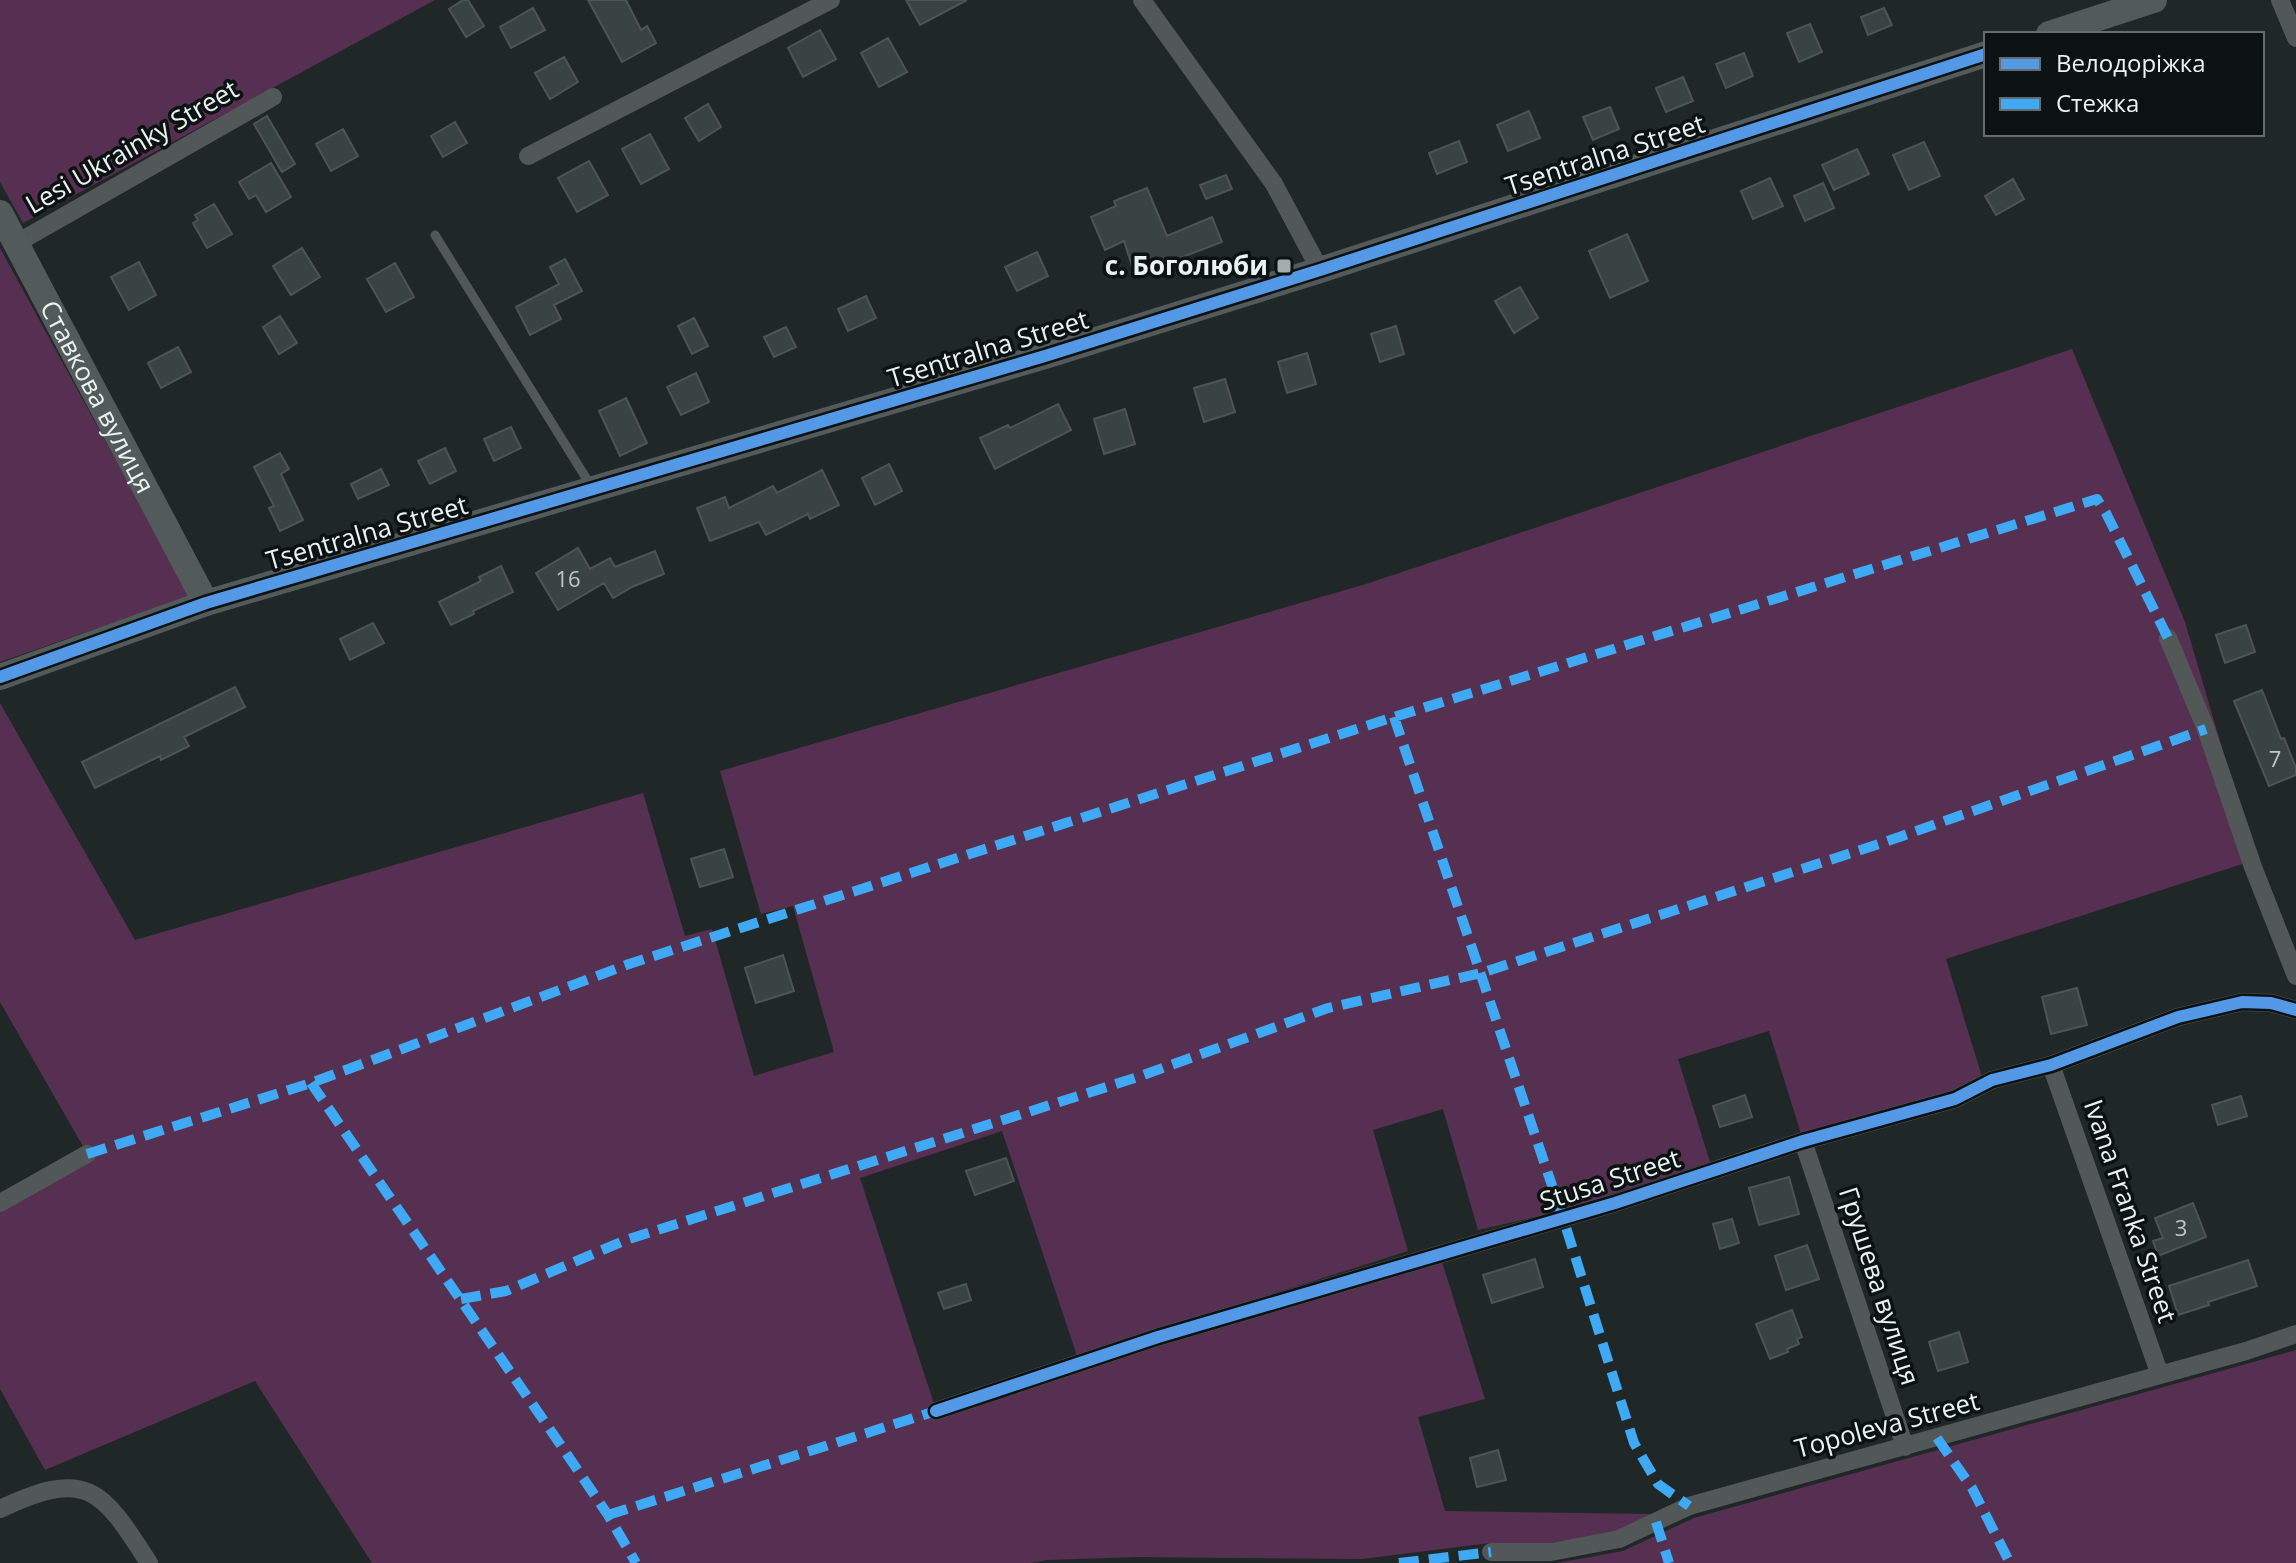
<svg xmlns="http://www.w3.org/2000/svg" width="2296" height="1563" viewBox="0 0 2296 1563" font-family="'Open Sans',sans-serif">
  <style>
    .green { fill: #563050 }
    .building { fill: #394442; stroke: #4d5453; stroke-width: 2 }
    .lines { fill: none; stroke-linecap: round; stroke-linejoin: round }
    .lane { stroke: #525857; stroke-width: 9 }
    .street { stroke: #525857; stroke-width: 18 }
    .secondary { stroke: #525b5a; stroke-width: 26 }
    .quiet { stroke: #3fa9f5; stroke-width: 10; stroke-dasharray: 20 10; stroke-linecap: butt }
    .cycleway-casing { stroke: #0c1211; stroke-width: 17 }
    .cycleway { stroke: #5399e6; stroke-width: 12 }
    .poi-dot { fill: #a3adab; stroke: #0c1211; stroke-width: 3 }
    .labels { text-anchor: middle; stroke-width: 7; stroke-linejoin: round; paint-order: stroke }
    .number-label { font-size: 22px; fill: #bec8c6 }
    .street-label { font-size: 26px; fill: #eaf4f2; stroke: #0c1211 }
    .poi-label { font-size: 26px; font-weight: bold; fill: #eaf4f2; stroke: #0c1211; text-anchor: end }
  </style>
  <rect width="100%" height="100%" fill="#202827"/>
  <path class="green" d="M0 0H435L23 223 0 182Z
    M0 248 190 596 0 662Z
    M2072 349 2185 622 2255 860 1946 959 1982 1077 1953 1092 1801 1134 1769 1031 1678 1059 1710 1162 1561 1211 1478 1230 1443 1109 1373 1130 1408 1251 1077 1356 1002 1131 860 1178 939 1419 1161 1345 1442 1262 1485 1399 1418 1417 1445 1511 1652 1514 1616 1531 1550 1543H1490L1362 1559 1137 1557 1047 1560 1030 1563H372L255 1381 45 1470 0 1389V1211L91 1160 0 1002V703L135 940 643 793 685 936 712 929 754 1076 834 1052 793 906 761 914 720 771 1366 584Z
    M2296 1350V1563H1557L1623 1551 1694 1518Z"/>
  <path class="building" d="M463 0H468L484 26 466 37 449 9Z
    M588 0H626L641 30 647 26 656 43 622 62Z
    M906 0H967L920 25Z
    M533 8 545 30 511 48 500 27Z
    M1884 8 1892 25 1868 35 1861 17Z
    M1810 24 1822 52 1799 62 1787 33Z
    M820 30 836 59 803 77 788 48Z
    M888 38 907 72 879 87 861 53Z
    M1744 53 1753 76 1726 88 1716 64Z
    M564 57 578 82 550 99 535 73Z
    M1683 77 1693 101 1666 112 1656 88Z
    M708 104 721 127 699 141 685 118Z
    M1610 107 1619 129 1593 140 1583 117Z
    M1529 111 1540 138 1508 151 1497 125Z
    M267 116 295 164 282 172 254 124Z
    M455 122 467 143 443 157 431 136Z
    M343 129 358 156 331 171 316 144Z
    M650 134 669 169 641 184 622 149Z
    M1459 141 1467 162 1437 174 1429 153Z
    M1924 142 1940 176 1909 190 1893 155Z
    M1857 149 1869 174 1834 190 1822 165Z
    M589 161 608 195 577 212 558 178Z
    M271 163 291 197 266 212 256 195 249 199 239 182Z
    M1226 175 1232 189 1206 199 1200 185Z
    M1770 178 1783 206 1753 219 1741 191Z
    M2013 179 2024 199 1996 215 1985 196Z
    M1823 183 1834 208 1805 221 1794 196Z
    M1147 188 1167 236 1212 217 1222 242 1135 275 1124 241 1105 250 1091 217 1116 206 1114 201Z
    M214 204 232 234 207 248 193 223 198 220 195 215Z
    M1627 234 1648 281 1610 298 1589 251Z
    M302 248 320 277 291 295 273 266Z
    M1037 252 1048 276 1017 291 1005 267Z
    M565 259 582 291 554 305 561 319 530 335 516 307 559 284 550 267Z
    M139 262 156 295 129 310 111 277Z
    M395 263 414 297 386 312 367 279Z
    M1520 287 1538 318 1514 333 1495 301Z
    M866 296 876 318 848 331 838 309Z
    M280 316 297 343 279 354 263 327Z
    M694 318 708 346 692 354 678 326Z
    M1396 326 1404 354 1380 362 1371 334Z
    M786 327 796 347 774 357 764 337Z
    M178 347 191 372 161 388 148 363Z
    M1307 353 1316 384 1287 393 1278 362Z
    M696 373 709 402 681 415 667 387Z
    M1225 379 1235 412 1204 422 1194 388Z
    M626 398 647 443 620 456 599 411Z
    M1058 404 1071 430 995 469 980 438 1008 425 1010 428Z
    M1125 409 1135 444 1104 454 1094 419Z
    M511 427 521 448 494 461 484 439Z
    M445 448 456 471 430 484 418 461Z
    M280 453 289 469 281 474 303 520 280 531 269 508 274 506 254 467Z
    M889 464 902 491 875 505 862 478Z
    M381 469 389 485 358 499 351 484Z
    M822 470 839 505 810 519 808 514 766 535 759 522 710 541 697 508 725 497 729 508 773 486 777 493Z
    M578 548 590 569 610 558 615 567 655 551 664 574 634 586 613 598 604 583 558 610 536 573Z
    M501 566 513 592 473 611 474 614 451 625 439 602 481 581 479 577Z
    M373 623 384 643 350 660 340 639Z
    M2246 625 2255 652 2225 663 2216 635Z
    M235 687 245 707 184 737 189 746 161 760 160 756 95 788 82 762Z
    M2262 690 2281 739 2284 738 2296 768V775L2269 786 2234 701Z
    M724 849 733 877 700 887 691 859Z
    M783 955 794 991 756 1003 745 968Z
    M2077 988 2087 1025 2051 1034 2042 997Z
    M1745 1095 1752 1117 1720 1127 1713 1106Z
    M2241 1096 2247 1116 2218 1125 2212 1105Z
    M1006 1158 1014 1181 975 1195 966 1171Z
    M1789 1177 1799 1214 1759 1225 1749 1188Z
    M2193 1203 2206 1237 2158 1256 2153 1241 2163 1238 2155 1218Z
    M1732 1219 1739 1243 1720 1249 1713 1224Z
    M1807 1245 1819 1279 1786 1290 1775 1256Z
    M1535 1259 1543 1287 1492 1303 1483 1275Z
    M2248 1260 2257 1286 2208 1302 2209 1305 2178 1315 2169 1286Z
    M966 1284 971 1300 944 1309 938 1293Z
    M1792 1310 1802 1337 1797 1339 1799 1344 1787 1349 1788 1352 1770 1359 1756 1324Z
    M1959 1332 1968 1362 1938 1371 1929 1342Z
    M1498 1450 1506 1480 1477 1487 1470 1458Z"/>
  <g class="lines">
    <path class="lane" d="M435 235 591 486"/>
    <path class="street" d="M1142 0 1274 184 1320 270
      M2280 0 2296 38
      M528 156 831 0
      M17 243 273 97
      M2168 638 2206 729 2253 867 2296 976
      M2051 1065 2160 1375
      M1803 1141 1905 1447
      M0 1203 87 1154
      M936 1411 1158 1337 1615 1203 1803 1141 1955 1099 1992 1080 2051 1065 2178 1017 2242 1002 2271 1003 2296 1010
      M0 1509C87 1468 101 1488 149 1563
      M1491 1552H1551L1619 1539 1689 1506 2246 1351 2296 1334"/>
    <g class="secondary">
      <path d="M2049 34 2154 0"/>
      <path id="s1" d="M0 213 206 603"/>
      <path d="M0 677 206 603 1045 356 1320 270 1986 54"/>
    </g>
    <path class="quiet" d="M1394 717 1563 1218 1634 1443 1658 1484 1689 1506
      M311 1083 560 1444 608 1515 636 1563
      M87 1154 311 1083 629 964 1394 717 2097 499 2106 513 2168 638
      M461 1299 506 1291 626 1240 1138 1077 1328 1008 1481 973 1885 842 2206 729
      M1937 1438 1972 1488 2010 1563
      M608 1515 936 1411
      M1656 1522 1669 1563
      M1399 1563 1491 1552"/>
    <defs>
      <path id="cycleway" d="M0 677 206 603 1045 356 1320 270 1986 54
        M936 1411 1158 1337 1615 1203 1803 1141 1955 1099 1992 1080 2051 1065 2178 1017 2242 1002 2271 1003 2296 1010"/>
    </defs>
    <use href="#cycleway" class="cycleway-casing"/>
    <use href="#cycleway" class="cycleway"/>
  </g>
  <rect class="poi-dot" x="1276" y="258" width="16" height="16" rx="4"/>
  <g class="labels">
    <g class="number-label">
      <text x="568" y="587">16</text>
      <text x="2275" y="767">7</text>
      <text x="2181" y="1236">3</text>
    </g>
    <g class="street-label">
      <text transform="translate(132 147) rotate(-30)" y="9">Lesi Ukrainky Street</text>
      <text transform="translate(1605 155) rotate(-18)" y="9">Tsentralna Street</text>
      <text transform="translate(988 349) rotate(-17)" y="9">Tsentralna Street</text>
      <text dy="9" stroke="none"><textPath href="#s1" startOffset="208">Ставкова вулиця</textPath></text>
      <text transform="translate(367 533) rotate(-16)" y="9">Tsentralna Street</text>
      <text transform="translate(1610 1180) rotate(-18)" y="9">Stusa Street</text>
      <text transform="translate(2130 1211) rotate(71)" y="9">Ivana Franka Street</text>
      <text transform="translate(1879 1286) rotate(72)" y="9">Грушева вулиця</text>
      <text transform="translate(1887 1425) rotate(-15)" y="9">Topoleva Street</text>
    </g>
    <g class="poi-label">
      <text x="1268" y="275">с. Боголюби</text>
    </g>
  </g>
  <rect x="1984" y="32" width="280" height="104" fill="#0c1211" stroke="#656c6b" stroke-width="2"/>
  <rect x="2000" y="58" width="40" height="12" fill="#5399e6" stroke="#656c6b" stroke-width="2"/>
  <text x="2056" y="72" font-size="24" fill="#eaf4f2">Велодоріжка</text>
  <rect x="2000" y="98" width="40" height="12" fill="#3fa9f5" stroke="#656c6b" stroke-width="2"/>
  <text x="2056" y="112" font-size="24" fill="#eaf4f2">Стежка</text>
</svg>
